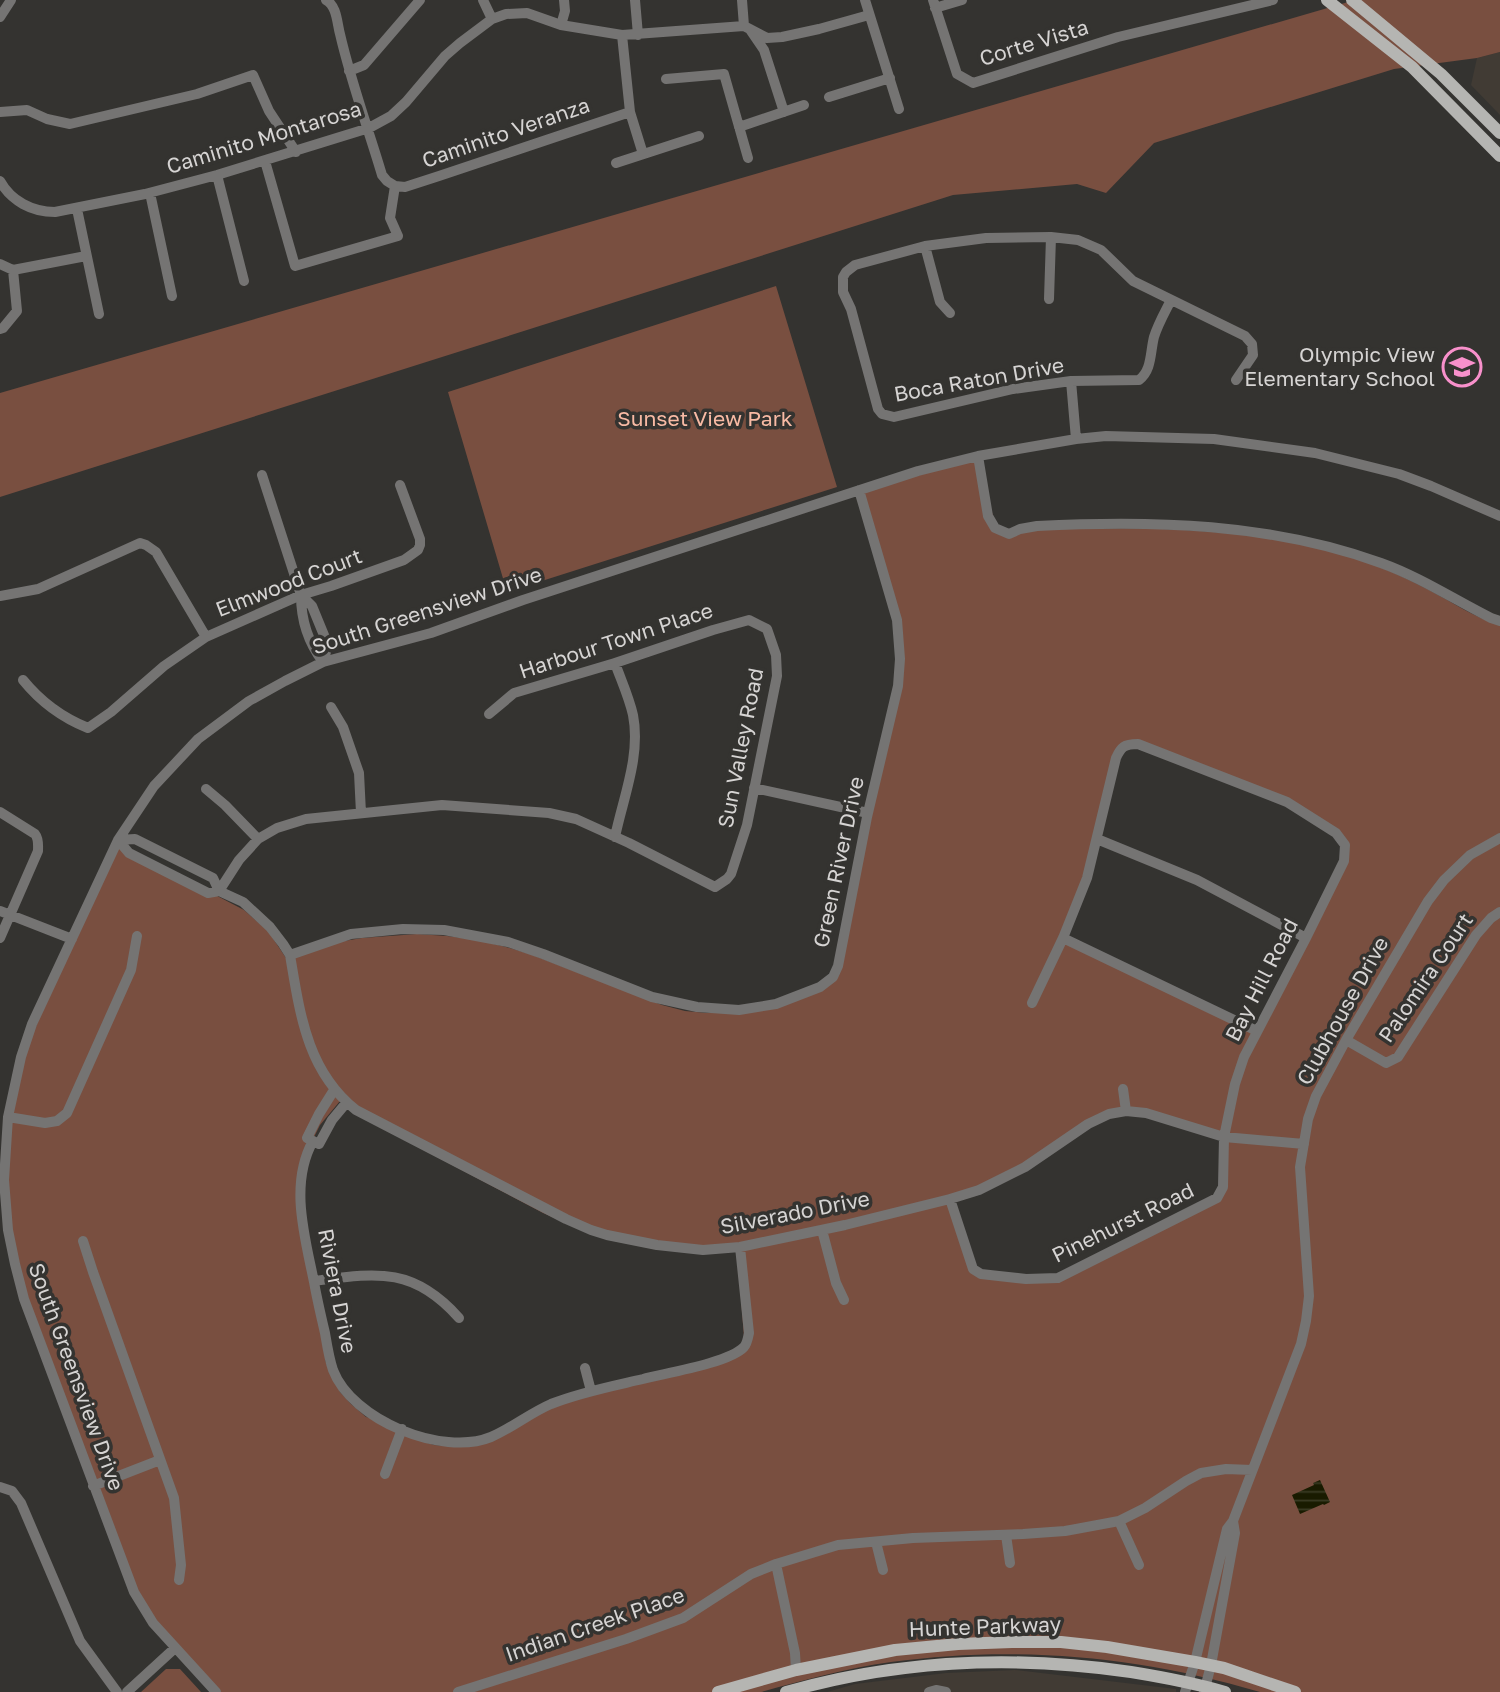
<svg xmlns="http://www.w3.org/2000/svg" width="1500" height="1692" viewBox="0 0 1500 1692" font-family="'Golos Text',sans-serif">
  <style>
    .built { fill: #413b34 }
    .green { fill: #794f40; fill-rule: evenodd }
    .water { fill: url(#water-rules) }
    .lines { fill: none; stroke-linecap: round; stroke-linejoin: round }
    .minor { stroke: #757473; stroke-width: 10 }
    .major { stroke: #b5b5b2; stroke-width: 12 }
    .labels { text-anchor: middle; stroke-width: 7; stroke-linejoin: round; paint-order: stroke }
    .street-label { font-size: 21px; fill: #d6d4d3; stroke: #343330 }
    .poi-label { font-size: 21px; fill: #d6d4d3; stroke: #343330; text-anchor: end }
    .park-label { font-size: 21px; fill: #f8baa4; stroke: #343330 }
  </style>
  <defs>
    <pattern id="water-rules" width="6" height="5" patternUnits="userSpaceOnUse" patternTransform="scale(1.75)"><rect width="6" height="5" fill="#191b00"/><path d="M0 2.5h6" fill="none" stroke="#3a3b24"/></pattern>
  </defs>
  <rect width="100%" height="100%" fill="#343330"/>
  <path class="built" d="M1500 52V115L1471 85 1477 58Z
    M1015 1670 1176 1689V1692H827L855 1684 946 1673Z"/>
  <path class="green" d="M1355 0H1500V52L1477 58 1394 69 1154 143 1106 193 1077 184 953 195 0 497V393Z
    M776 286 837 487 507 592 448 392Z
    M975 460 998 531C1118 527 1244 522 1361 560 1384 568 1407 578 1429 590 1452 602 1475 618 1500 625V1692H1260C1138 1656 1017 1645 891 1662 847 1668 804 1680 761 1692H214L137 1598 22 1292 4 1180 19 1065 116 843 244 910 268 931 286 958 338 942 362 938 417 934 447 936 478 940 506 947 530 954 662 1005 685 1011 707 1013H726L785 1003 832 975 890 711 896 673V645L893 621 857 493 890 483ZM1136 748 1287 804 1337 839 1341 847 1340 862 1254 1032 1060 939 1084 875 1122 749ZM340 1101 361 1117 543 1213 580 1229 710 1250 737 1249 744 1337 741 1346 689 1369 552 1406 476 1444 462 1447 434 1445 421 1441 380 1420 366 1417 351 1404 340 1392 326 1363 305 1230 302 1174 313 1139 320 1125ZM1149 1114 1224 1137 1219 1189 1211 1201 1042 1281 976 1271 950 1199 1022 1169 1108 1115Z
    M166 1669H180L201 1692H141Z"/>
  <path class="water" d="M1320 1480 1330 1502 1324 1505 1323 1504 1300 1514 1292 1495 1314 1485 1313 1483Z"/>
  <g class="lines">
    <path class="minor" d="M326 0C337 6 337 23 340 34 351 82 368 128 382 175L387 181 395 186
      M483 0 492 19
      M635 0 638 35
      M742 0 744 26
      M865 0 899 109
      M933 0 957 74 973 83 1118 37 1273 0
      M935 8 962 0
      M0 17 11 0
      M561 25 565 11 564 0
      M751 31 764 50 784 112
      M622 35 630 112 643 154
      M349 71 364 65 420 0
      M666 79 724 74 748 158
      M829 97 890 78
      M0 112 27 110 47 119 70 124 197 94 253 75 269 111 296 152
      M739 127 804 105
      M265 161 295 266 398 236 390 218 395 186
      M616 163 699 136
      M217 175 244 281
      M0 181C11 201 32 212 55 212L145 194 217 175 369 128 391 116 406 102 445 56 460 43 492 19 506 14 527 13 561 25 622 35 744 26 767 38 782 37 819 29 869 15
      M395 186 405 187 439 176 630 112
      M150 193 172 296
      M77 209 99 314
      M925 246 940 302 950 313
      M0 264 13 270 17 311 3 328 0 329
      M13 270 86 256
      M1049 299 1051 237
      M1171 300C1165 312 1158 324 1154 337 1150 353 1152 370 1139 380L1071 381 1013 389 894 417 882 414 878 409 851 309 843 292V277L846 272 855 265 925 246 986 238 1051 237 1078 240 1101 250 1133 281 1245 336 1252 344 1253 355 1236 380
      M1071 381 1076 439
      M978 456 988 516 995 528 1009 534 1020 529 1037 526C1153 520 1271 523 1381 563 1420 577 1455 600 1491 618L1500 621
      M262 475 301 595
      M301 595 312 606 328 645 323 662C307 641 301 620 301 595Z
      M0 596 38 589 140 543 146 545 156 552 206 637
      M23 680C40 701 63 718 88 728L111 712 164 666 206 637 301 595 331 586 404 560 418 550 420 545V539L400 485
      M331 707 343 727 359 773 361 813
      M754 788 868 813
      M206 789 225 805 258 839
      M0 812 35 834C39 839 38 845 38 851L0 938
      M615 837C623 798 641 756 633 715 629 697 621 680 615 663
      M1097 839 1197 880 1306 938
      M219 891 213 878 135 839 118 840 129 853 208 893 219 891 243 902 270 927 283 944 290 955C300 1014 307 1071 356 1110L566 1219 591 1230 607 1235 657 1245 703 1250 740 1247 845 1225 950 1199 979 1190 1025 1167 1088 1124 1109 1114 1126 1111 1146 1113 1224 1137 1304 1144
      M219 891 239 860 258 839 277 828 306 819 442 805 549 813 576 819 629 843 715 887 727 879 731 874 747 825 777 676 776 655 767 629 749 620 713 630 615 663 514 693 489 714
      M0 911 72 939
      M1063 938 1257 1031
      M290 955 351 934 403 929 444 930 508 942 543 954 652 997 697 1007 739 1010 776 1004 820 987 833 977 838 966 867 817 898 686 900 659 897 620 859 490
      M1346 1040 1386 1063 1398 1057 1476 935 1491 918 1500 912
      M1123 1089 1126 1111
      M334 1090 319 1114 307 1138 319 1144 332 1120 347 1102
      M8 1117 45 1123 57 1121 67 1113 131 970 137 936
      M313 1141C289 1184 305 1237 314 1282 317 1299 321 1316 325 1333 327 1345 329 1358 333 1370 352 1420 442 1457 491 1437 512 1428 530 1413 551 1404 581 1392 613 1386 643 1379 666 1373 729 1363 744 1347 747 1344 748 1338 749 1333L740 1247
      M950 1199 973 1269 981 1274 1026 1279 1058 1278 1217 1198 1223 1187 1224 1137 1235 1084 1244 1057 1306 938 1344 861 1345 845 1336 833 1287 802 1138 744C1124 744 1121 747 1116 758L1087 878 1063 938 1032 1003
      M822 1230 836 1283 844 1300
      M83 1241 93 1272 174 1498 181 1565 179 1580
      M314 1281C376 1273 413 1266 459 1318
      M585 1368 591 1391
      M385 1474 402 1429
      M93 1486 160 1460
      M0 1487 12 1491 21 1503 80 1641 117 1692
      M1119 1521 1139 1565
      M1006 1535 1010 1563
      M876 1542 883 1570
      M776 1564 795 1653 796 1670
      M127 1692 175 1648
      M216 1692 153 1623 134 1592 24 1299 15 1264 8 1230 4 1180 8 1117 21 1057 32 1024 118 840 154 786 198 739 249 701 285 681 323 662 431 633 523 600 918 471 978 456 1076 439 1106 436 1214 439 1315 453 1399 474 1431 486 1500 516
      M458 1692 626 1639 683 1618 751 1574 776 1564 838 1545 913 1538 1023 1534 1065 1531 1119 1521 1145 1508 1186 1481 1201 1473 1226 1469 1252 1470
      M929 1692 936 1690 946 1692
      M1185 1692 1195 1662 1227 1529 1233 1521 1301 1344 1306 1321 1309 1296 1300 1167 1308 1119 1316 1096 1346 1040 1428 901 1444 880 1470 855 1500 838
      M1204 1692 1211 1665 1235 1533 1233 1521"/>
    <path class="major" d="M1327 0 1412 67 1500 156
      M1352 0 1441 74 1500 133
      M718 1692 796 1670 895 1650 958 1644 1012 1642H1061L1107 1647 1195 1662 1224 1668 1295 1692
      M786 1692C898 1660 1016 1655 1131 1672 1162 1677 1194 1683 1225 1692"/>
  </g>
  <defs>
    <symbol id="school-ring" viewBox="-11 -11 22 22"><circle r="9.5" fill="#343330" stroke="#f890cb" stroke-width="1.5"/><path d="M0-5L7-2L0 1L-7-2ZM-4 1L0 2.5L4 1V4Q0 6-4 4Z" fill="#f890cb"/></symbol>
  </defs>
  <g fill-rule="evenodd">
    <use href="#school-ring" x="1440" y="345" width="44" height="44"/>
  </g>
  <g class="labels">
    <g class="street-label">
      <text transform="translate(1034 43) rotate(-17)" y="7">Corte Vista</text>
      <text transform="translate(506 133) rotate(-19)" y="7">Caminito Veranza</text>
      <text transform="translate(264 138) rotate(-17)" y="7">Caminito Montarosa</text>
      <text transform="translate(979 380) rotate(-10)" y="7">Boca Raton Drive</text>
      <text transform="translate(289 583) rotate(-21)" y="7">Elmwood Court</text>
      <text transform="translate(427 611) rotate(-18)" y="7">South Greensview Drive</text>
      <text transform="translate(616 641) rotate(-18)" y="7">Harbour Town Place</text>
      <text transform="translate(741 748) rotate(-79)" y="7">Sun Valley Road</text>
      <text transform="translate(839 862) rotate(-78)" y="7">Green River Drive</text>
      <text transform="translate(1426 978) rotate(-56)" y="7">Palomira Court</text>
      <text transform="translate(1262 980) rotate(-63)" y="7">Bay Hill Road</text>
      <text transform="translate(1343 1011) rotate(-61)" y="7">Clubhouse Drive</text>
      <text transform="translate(795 1213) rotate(-11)" y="7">Silverado Drive</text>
      <text transform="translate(1123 1223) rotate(-26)" y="7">Pinehurst Road</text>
      <text transform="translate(337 1291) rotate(79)" y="7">Riviera Drive</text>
      <text transform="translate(76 1377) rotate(70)" y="7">South Greensview Drive</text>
      <text transform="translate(595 1625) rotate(-19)" y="7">Indian Creek Place</text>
      <text transform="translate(985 1627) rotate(-2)" y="7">Hunte Parkway</text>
    </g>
    <g class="poi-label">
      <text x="1435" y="362">Olympic View<tspan x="1435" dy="24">Elementary School</tspan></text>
    </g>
    <g class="park-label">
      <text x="705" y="426">Sunset View Park</text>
    </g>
  </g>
</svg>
